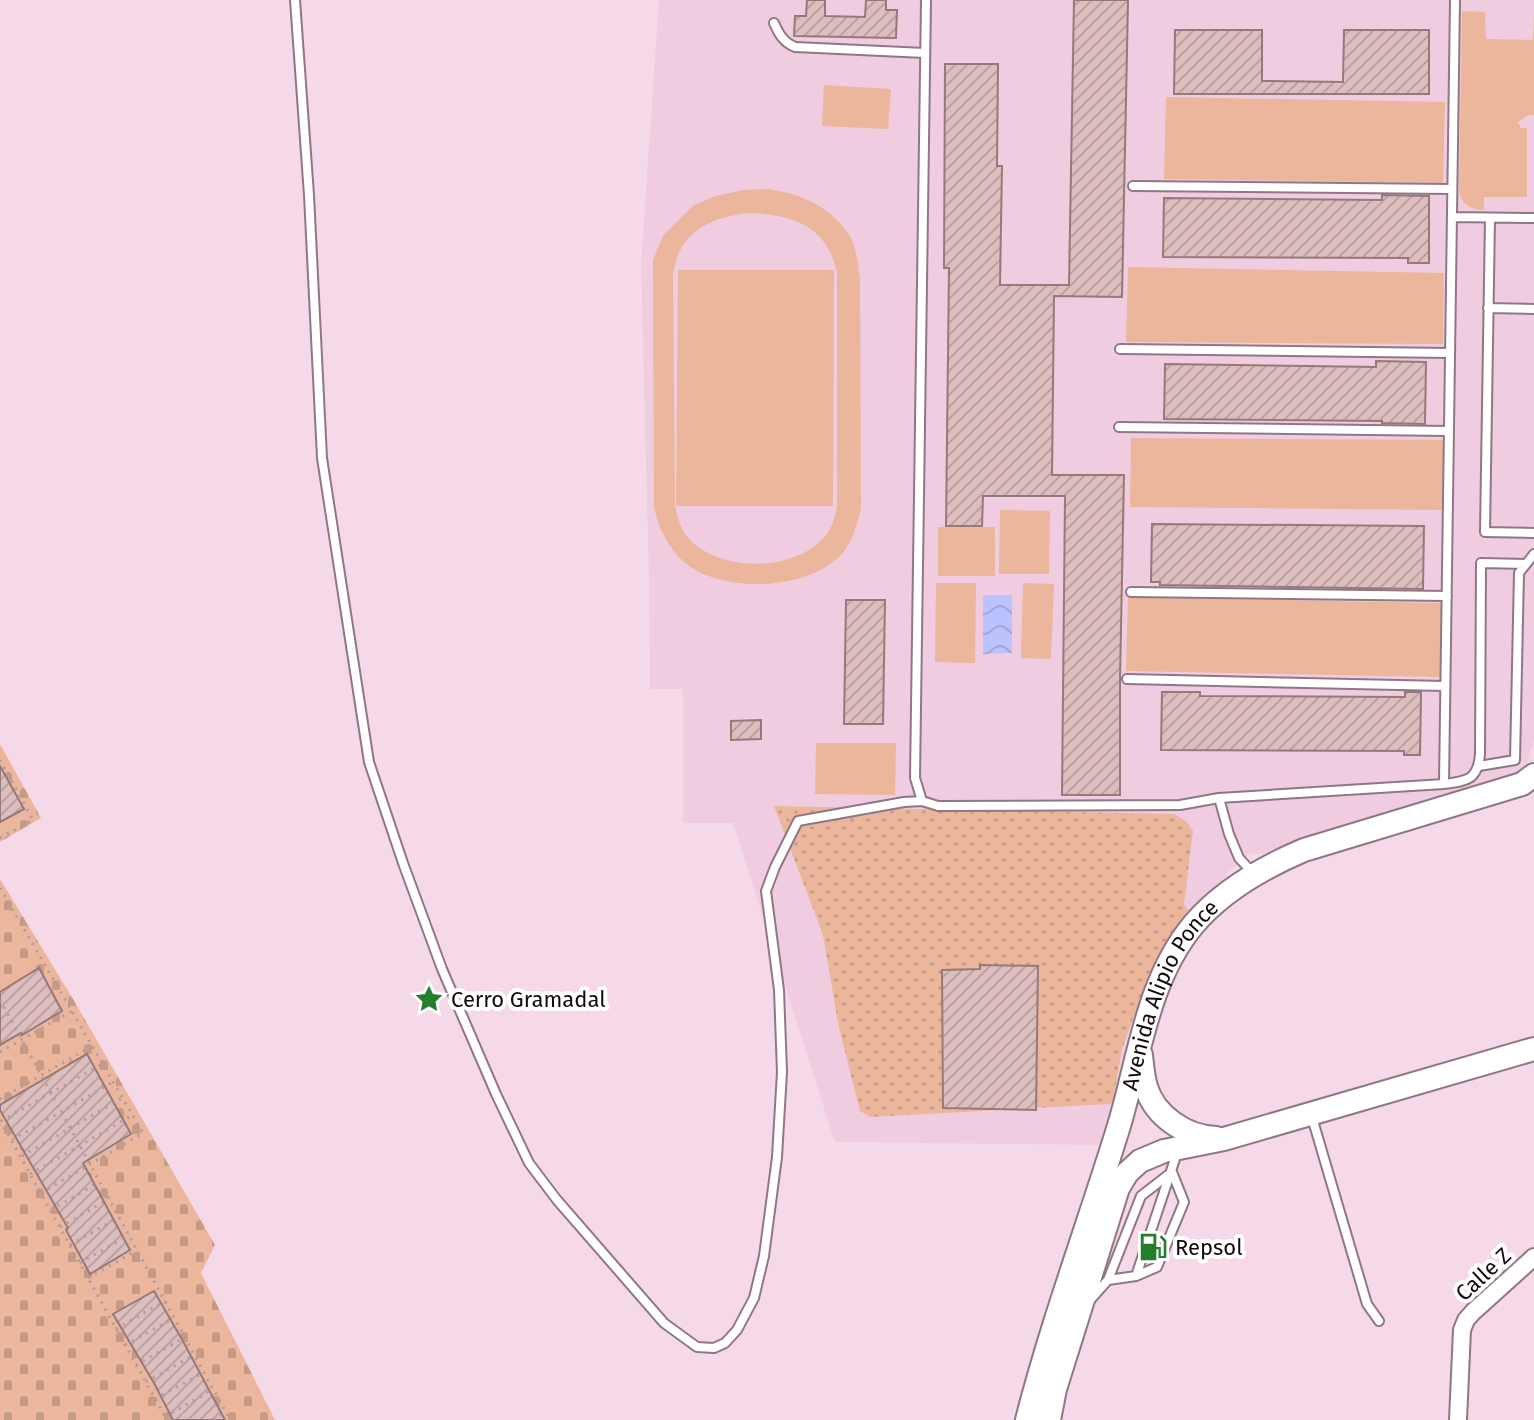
<svg xmlns="http://www.w3.org/2000/svg" width="1534" height="1420" viewBox="0 0 1534 1420" font-family="'Fira Sans',sans-serif">
  <style>
    .built { fill: #efccdf }
    .grass { fill: url(#grass-dots) }
    .cemetery { fill: url(#cemetery-stones) }
    .garden { fill: #ebb69b; fill-rule: evenodd }
    .water { fill: url(#water-waves) }
    .building { fill: url(#building-hatch); stroke: #96797a; stroke-width: 2 }
    .lines { fill: none; stroke-linecap: round; stroke-linejoin: round }
    .lane-casing { stroke: #907785; stroke-width: 12 }
    .street-casing { stroke: #907785; stroke-width: 20 }
    .secondary-casing { stroke: #907785; stroke-width: 26 }
    .path { stroke: #b09aa6; stroke-width: 3; stroke-dasharray: 2 6; stroke-linecap: butt }
    .lane { stroke: #fff; stroke-width: 8 }
    .street { stroke: #fff; stroke-width: 16 }
    .secondary { stroke: #fff; stroke-width: 22 }
    .labels { text-anchor: middle; stroke-width: 8; stroke-linejoin: round; paint-order: stroke }
    .street-label { font-size: 22px; fill: #11090d; stroke: #fff }
    .poi-label { font-size: 22px; fill: #11090d; stroke: #fff; text-anchor: start }
  </style>
  <defs>
    <pattern id="grass-dots" width="8" height="8" patternUnits="userSpaceOnUse" patternTransform="scale(2)"><rect width="8" height="8" fill="#ebb69b"/><path d="M2 2h.1M6 6h.1" fill="none" stroke="#c89b84" stroke-width="1.8" stroke-linecap="round"/></pattern>
    <pattern id="cemetery-stones" width="16" height="16" patternUnits="userSpaceOnUse" patternTransform="scale(2)"><rect width="16" height="16" fill="#ebb69b"/><path d="M2 7V4a2 2 0 0 1 4 0v3zM10 15v-3a2 2 0 0 1 4 0v3z" fill="#c89b84"/></pattern>
    <pattern id="water-waves" width="16" height="10" patternUnits="userSpaceOnUse" patternTransform="scale(2)"><rect width="16" height="10" fill="#bcc2fe"/><path d="M0 5q4-4 8 0t8 0" fill="none" stroke="#a1a5d8"/></pattern>
    <pattern id="building-hatch" width="6" height="6" patternUnits="userSpaceOnUse" patternTransform="scale(2)"><rect width="6" height="6" fill="#ddbebe"/><path d="M-1 1l2-2M0 6l6-6M5 7l2-2" fill="none" stroke="#bda2a2"/></pattern>
  </defs>
  <rect width="100%" height="100%" fill="#f5d9e8"/>
  <path class="built" d="M659 0H1534V740L1524 775 1271 854 1251 853 1228 872 1223 889 1178 933 1110 1145 835 1142 733 823H683V689H650L649 574 641 265Z"/>
  <path class="grass" d="M774 806 1174 814 1186 821 1193 831 1184 904 1190 913 1171 936 1149 975 1122 1049 1113 1100 1110 1104 870 1117 860 1111 839 1028 823 935Z"/>
  <path class="cemetery" d="M0 744 41 818 0 842Z
    M0 879 73 999 215 1245 201 1273 275 1420H0Z"/>
  <path class="garden" d="M1462 11 1485 12 1486 39 1533 40 1534 14V115H1528L1518 122 1521 128H1527V197H1484V210C1470 209 1462 205 1459 191Z
    M824 85 891 89 888 129 822 126Z
    M1166 97 1445 102 1443 183 1164 179Z
    M767 189C798 193 828 205 847 232 857 245 858 264 860 280L861 509C857 524 854 537 845 550 814 591 722 595 684 562 668 548 659 528 654 508L653 260 663 236 694 205 716 196 743 190ZM752 213C794 215 828 227 837 273V506C835 516 833 526 826 535 797 572 721 573 689 539 681 530 677 517 675 505L673 274C679 231 712 216 752 213Z
    M1128 267 1444 273 1443 344 1126 342Z
    M678 270H834L833 506H676Z
    M1131 438 1444 440 1443 510 1130 507Z
    M1000 510 1050 511 1049 574H999Z
    M938 527H995V576H938Z
    M936 583H976L975 663 935 662Z
    M1023 583 1054 584 1051 659 1021 658Z
    M1128 597 1441 603V677L1126 671Z
    M816 743H896L895 795 815 794Z"/>
  <path class="water" d="M983 595H1012V653L983 654Z"/>
  <path class="building" d="M807 0H825V16L865 17 866 0H886V10H897L896 38 794 36 795 16H806Z
    M1074 0H1128L1122 297 1054 296 1052 475H1124L1120 680V795H1062L1065 496H983L982 526H946L949 268H944L945 64H998L997 166H1002L1000 285H1069Z
    M1175 30H1262V81L1343 82 1344 30H1429V94H1174Z
    M1382 195 1429 196V263H1408V258L1163 257 1164 198 1382 200Z
    M1376 361 1426 362 1425 424 1382 423V421L1164 419 1165 364 1376 367Z
    M1152 524 1424 526 1423 589 1160 585V582H1151Z
    M846 600H885L883 724H844Z
    M1162 692H1200V696L1405 697V692H1421L1420 755H1404V751L1161 750Z
    M761 720V739L731 740V721Z
    M0 766 24 809 0 822Z
    M980 965 1038 966 1036 1110 943 1108 942 970 980 969Z
    M39 968 62 1011 22 1035 21 1033 0 1045V992Z
    M87 1054 131 1134 83 1163 130 1250 90 1274 66 1230 68 1228 0 1110V1105Z
    M154 1291 184 1343 225 1420H173L154 1383 113 1314Z"/>
  <g class="lines">
    <defs>
      <path id="lane" d="M295 0 309 195 322 458 369 762 403 863 442 969 496 1094 529 1163 557 1200 664 1323 697 1347 714 1348 725 1343 737 1330 754 1298 764 1256 777 1157 782 1072 779 990 766 891 775 867 798 821 904 802 922 801 938 806 1180 805 1219 798 1229 834 1239 858 1253 873
        M774 23C779 34 783 42 795 47L925 53
        M1133 186 1452 189
        M1452 217 1534 218
        M1490 218 1485 532 1534 533
        M1488 308 1534 309
        M1120 349 1450 353
        M1119 427 1449 431
        M1131 592 1447 596
        M1127 679 1445 686
        M1479 766 1515 760 1519 573 1534 554
        M1444 784 1455 0
        M1219 798 1444 784C1467 781 1478 780 1480 754L1481 563 1526 564
        M922 801 915 778 926 0
        M1311 1114 1367 1304 1379 1321
        M1108 1280 1141 1196 1172 1172 1184 1202 1157 1267 1136 1276
        M1091 1299 1108 1280 1136 1276 1178 1150"/>
      <path id="street" d="M1458 1420 1462 1330 1466 1320 1473 1312 1534 1257"/>
      <g id="secondary">
        <path d="M1141 1055C1142 1065 1143 1077 1146 1087 1155 1117 1187 1137 1216 1138"/>
        <path id="s1" d="M1027 1420C1052 1322 1088 1226 1118 1129 1139 1061 1146 981 1194 924 1223 890 1264 867 1304 850L1522 784 1534 775"/>
        <path d="M1049 1420 1055 1389 1118 1188 1127 1173 1140 1161 1164 1151 1224 1139 1534 1049"/>
      </g>
    </defs>
    <use href="#lane" class="lane-casing"/>
    <use href="#street" class="street-casing"/>
    <use href="#secondary" class="secondary-casing"/>
    <path class="path" d="M0 760 33 820 0 838
      M0 888 143 1133 41 1193
      M0 1000 230 1420
      M0 1052 72 1011
      M0 1099 92 1046
      M0 1120 167 1420
      M1 1121 102 1064
      M12 1140 113 1082
      M22 1156 122 1098
      M30 1174 133 1115
      M51 1210 99 1182
      M60 1227 109 1199
      M70 1245 119 1217
      M80 1263 129 1235
      M88 1278 137 1250
      M116 1329 165 1301
      M125 1345 174 1318
      M136 1365 185 1337
      M146 1382 194 1355
      M155 1399 204 1372
      M165 1417 213 1389
      M213 1420 226 1412"/>
    <use href="#lane" class="lane"/>
    <use href="#street" class="street"/>
    <use href="#secondary" class="secondary"/>
  </g>
  <defs>
    <symbol id="sight-bare" viewBox="-9 -9 18 18"><path d="M0-6L1.8-2.2L6-1.7L2.9 1.2L3.7 5.4L0 3.3L-3.7 5.4L-2.9 1.2L-6-1.7L-1.8-2.2Z" fill="#257e2d" stroke="#fff" stroke-width="2.5" paint-order="stroke"/></symbol>
    <symbol id="fuel-bare" viewBox="-9 -9 18 18"><path d="M-5.5-6h7V0h2V4h1.3V-2.5L3-4.5l.8-.8L6-3V5H2.5V1h-1V6h-7ZM-4.2-4.7v3.2H.2V-4.7Z" fill="#257e2d" stroke="#fff" stroke-width="2.5" paint-order="stroke"/></symbol>
  </defs>
  <g fill-rule="evenodd">
    <use href="#sight-bare" x="409" y="979" width="40" height="40"/>
    <use href="#fuel-bare" x="1133" y="1227" width="40" height="40"/>
  </g>
  <g class="labels">
    <g class="street-label">
      <text dy="8" stroke="none"><textPath href="#s1" startOffset="450">Avenida Alipio Ponce</textPath></text>
      <text transform="translate(1483 1274) rotate(-43)" y="8">Calle Z</text>
    </g>
    <g class="poi-label">
      <text x="451" y="1007">Cerro Gramadal</text>
      <text x="1175" y="1255">Repsol</text>
    </g>
  </g>
</svg>
